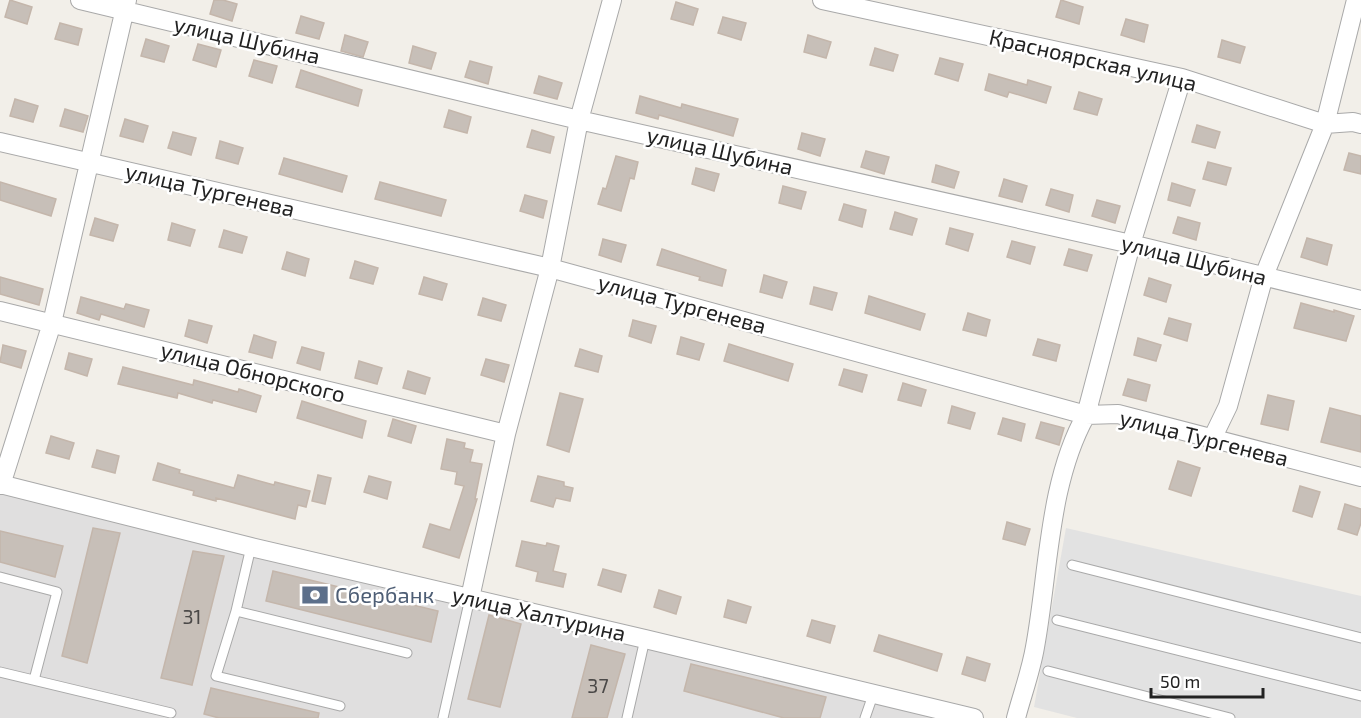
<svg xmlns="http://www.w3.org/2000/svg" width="1361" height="718" viewBox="0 0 1361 718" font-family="'Exo 2',sans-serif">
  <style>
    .residential { fill: #e0dfdf }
    .parking { fill: #e2e2e2 }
    .building { fill: #c7bfb8; stroke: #c4b6ab; stroke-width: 1.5 }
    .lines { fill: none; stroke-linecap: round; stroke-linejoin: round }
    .service-casing { stroke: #a9a9a9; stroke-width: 11 }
    .minor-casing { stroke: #a9a9a9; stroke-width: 20 }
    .service { stroke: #fff; stroke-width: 9 }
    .minor { stroke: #fff; stroke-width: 18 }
    .labels { text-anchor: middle; stroke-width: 5; stroke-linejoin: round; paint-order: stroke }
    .number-label { font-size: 20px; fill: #4b4948 }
    .street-label { font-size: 22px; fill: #222; stroke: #fff }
    .service-label { font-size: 22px; fill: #4e5e75; stroke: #fff; text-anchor: start }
  </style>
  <rect width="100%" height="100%" fill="#f2efe9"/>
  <path class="residential" d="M0 493 949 718H0Z"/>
  <path class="parking" d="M1066 528 1361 596V718H1077L1034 707Z"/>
  <path class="building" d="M10 0 32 7 27 24 5 17Z
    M214 0H223L237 4 232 21 210 14Z
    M1061 0 1083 7 1079 24 1056 17Z
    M676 2 698 9 693 25 671 19Z
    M301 16 324 23 319 39 296 33Z
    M723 17 746 23 741 40 718 33Z
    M1126 19 1148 25 1144 42 1121 35Z
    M60 23 82 29 78 45 55 39Z
    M345 35 368 42 363 57 341 51Z
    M808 35 831 42 826 58 804 52Z
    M146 39 169 46 164 62 141 56Z
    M1222 40 1245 47 1240 63 1218 57Z
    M198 44 221 50 216 67 193 60Z
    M413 46 436 53 431 69 409 63Z
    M875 48 898 55 893 71 870 65Z
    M940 58 963 64 958 81 935 74Z
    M254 60 277 66 272 83 249 76Z
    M470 61 492 67 488 84 465 77Z
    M301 70 362 90 358 106 296 87Z
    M989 74 1027 85 1028 80 1051 87 1046 103 1009 92 1007 97 985 90Z
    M539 76 562 83 557 99 534 93Z
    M1079 92 1102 99 1097 115 1074 109Z
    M640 96 681 108 682 104 738 119 733 136 659 115 658 119 636 113Z
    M15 99 38 106 33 122 10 116Z
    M65 109 88 116 83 132 60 126Z
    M449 110 471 117 467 133 444 127Z
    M125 119 148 126 143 142 120 136Z
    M1197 125 1220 132 1215 148 1192 142Z
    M532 130 554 137 550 153 527 147Z
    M173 132 196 138 191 155 168 148Z
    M802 133 825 139 820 156 798 149Z
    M220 141 243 148 238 164 216 158Z
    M866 151 889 157 884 174 861 167Z
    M1349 153 1361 156V174L1344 170Z
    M616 156 638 162 634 179 630 178 621 211 598 204 603 188 606 189Z
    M284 158 347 176 342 192 279 174Z
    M1208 162 1231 168 1226 185 1203 179Z
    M936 165 959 172 954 188 932 182Z
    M696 168 719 174 714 191 692 184Z
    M1004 179 1027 186 1022 202 999 196Z
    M0 182 56 199 51 216 0 200Z
    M380 182 446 200 441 216 375 199Z
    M1172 183 1195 190 1190 206 1168 200Z
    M783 186 806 192 801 209 779 203Z
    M1051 189 1073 195 1069 212 1046 205Z
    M525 195 547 201 543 218 520 211Z
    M1097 200 1120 206 1115 223 1092 216Z
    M844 204 866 210 862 227 839 220Z
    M895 212 917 219 912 235 890 229Z
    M1178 217 1200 223 1196 240 1173 233Z
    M95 218 118 225 113 241 90 235Z
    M172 223 195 230 190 246 168 240Z
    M950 228 973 234 968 251 946 244Z
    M224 230 247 237 242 253 219 247Z
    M1307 238 1332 245 1327 265 1301 257Z
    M603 239 626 245 621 262 599 255Z
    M1012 241 1035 247 1030 264 1007 257Z
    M662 249 726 270 722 286 699 280 700 277 657 265Z
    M1069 249 1092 255 1087 271 1064 265Z
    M287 252 309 259 305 276 282 269Z
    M355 261 378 268 373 284 350 278Z
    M764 275 787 282 782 298 760 292Z
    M0 277 43 289 39 305 0 294Z
    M424 277 447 284 442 300 419 294Z
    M1149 278 1171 285 1166 302 1144 295Z
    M814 287 837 293 832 310 810 304Z
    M869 296 925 314 920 330 865 313Z
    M81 297 124 309 126 304 149 310 144 327 101 314 99 320 77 313Z
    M483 298 506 305 501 321 478 315Z
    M1301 303 1334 312V310L1354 316 1346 341 1294 328Z
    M968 313 990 320 986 336 963 330Z
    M1169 318 1191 324 1187 341 1164 334Z
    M189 320 212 326 207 343 185 336Z
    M633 320 656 326 651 343 629 336Z
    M254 335 276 342 272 358 249 352Z
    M681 337 704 344 699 360 677 354Z
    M1138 338 1161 345 1156 361 1134 355Z
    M1038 339 1060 345 1056 361 1033 355Z
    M729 344 793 364 788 381 724 361Z
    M3 345 26 351 21 368 0 362Z
    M302 347 324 353 320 370 297 363Z
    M580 349 602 356 598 372 575 366Z
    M69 353 92 359 87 376 65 369Z
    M486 359 509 365 504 382 481 375Z
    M359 361 382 368 377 384 355 378Z
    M123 367 193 385 194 380 238 392 239 389 261 396 256 412 213 400 212 403 178 393 177 398 118 384Z
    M844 369 867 375 862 392 839 385Z
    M408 371 430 378 425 394 403 388Z
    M1128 379 1150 385 1146 401 1123 395Z
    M903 383 926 390 921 406 898 400Z
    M560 393 583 399 569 452 547 445Z
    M1268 395 1294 401 1288 430 1261 424Z
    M302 401 366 421 362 438 297 418Z
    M952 406 975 413 970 429 948 423Z
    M1330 408 1361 416V452L1321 442Z
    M1003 418 1025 424 1021 441 998 434Z
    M393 419 416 426 411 443 388 436Z
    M1041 422 1064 428 1059 445 1036 438Z
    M51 436 74 443 69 459 46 453Z
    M447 439 465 443 464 448 473 450 470 462 482 464 475 499H477L459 558 423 547 430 524 450 530 464 486 455 484 457 472 441 469Z
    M97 450 119 456 115 473 92 467Z
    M1178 461 1200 468 1191 496 1169 489Z
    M158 463 180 470 179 473 234 488 238 475 274 485 275 482 310 491 306 507 298 505 295 519 216 498V501L193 495 194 491 153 480Z
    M318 475 331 478 325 504 312 501Z
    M369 476 391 482 387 499 364 492Z
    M538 476 564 482V486L573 488 570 501 556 498 553 507 531 501Z
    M1300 486 1320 492 1312 517 1293 511Z
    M1345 504 1361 509V523L1357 535 1338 529Z
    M1007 522 1030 529 1025 545 1003 539Z
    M93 528 120 533 87 663 62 656Z
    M0 531 63 546 55 577 0 562Z
    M522 541 546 546 547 543 559 546 553 571 566 574 563 587 536 581 538 572 516 566Z
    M193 551 224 556 192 685 161 678Z
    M603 569 626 575 621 592 598 585Z
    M273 571 438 611 431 642 266 601Z
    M659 590 681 597 676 614 654 607Z
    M728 600 751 607 746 623 724 617Z
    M489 615 521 624 500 707 468 699Z
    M812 620 835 626 830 643 807 636Z
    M879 635 942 654 937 671 874 651Z
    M591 645 625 654 607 718H572Z
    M967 657 990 664 985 681 962 674Z
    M691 664 826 697 820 718H784L684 691Z
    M211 688 319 713 318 718H219L204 714Z"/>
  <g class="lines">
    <defs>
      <path id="service" d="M251 547 236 611 407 653
        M1072 565 1361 638
        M0 577 57 592 34 680
        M236 611 216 676 340 706
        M1057 620 1361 696
        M1048 671 1230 718
        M0 672 171 713
        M443 718 470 598
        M627 718 645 639
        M865 718 873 695"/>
      <path id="minor" d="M80 0 579 120 1131 244 1361 300
        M822 0 1182 78 1325 124 1353 122 1361 124
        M0 142 550 268 1086 415 1118 414 1361 477
        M0 311 506 434
        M1212 439 1228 406 1264 276 1325 124 1356 0
        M0 484 251 547 645 639 974 718
        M1 485 52 323 127 0
        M470 598 506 434 550 268 579 120 612 0
        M1016 718C1022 695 1031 671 1035 647 1049 571 1048 483 1086 415L1131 244 1182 78"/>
    </defs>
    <use href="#service" class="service-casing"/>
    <use href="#minor" class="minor-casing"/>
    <use href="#service" class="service"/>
    <use href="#minor" class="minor"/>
  </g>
  <defs>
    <symbol id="bank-bare" viewBox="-9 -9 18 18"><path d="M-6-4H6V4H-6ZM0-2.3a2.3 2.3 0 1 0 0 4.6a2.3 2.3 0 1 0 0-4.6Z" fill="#5c6f8a" stroke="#fff" stroke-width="2.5" paint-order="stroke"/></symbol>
  </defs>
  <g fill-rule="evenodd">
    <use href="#bank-bare" x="296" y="576" width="38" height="38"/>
  </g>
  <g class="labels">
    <g class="number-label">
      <text x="192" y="624">31</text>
      <text x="598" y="693">37</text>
    </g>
    <g class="street-label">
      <text transform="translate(247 40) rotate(13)" y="8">улица Шубина</text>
      <text transform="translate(1093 60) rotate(13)" y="8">Красноярская улица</text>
      <text transform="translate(720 151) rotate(13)" y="8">улица Шубина</text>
      <text transform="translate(210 190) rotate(13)" y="8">улица Тургенева</text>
      <text transform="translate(1194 260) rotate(14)" y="8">улица Шубина</text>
      <text transform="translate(682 304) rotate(15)" y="8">улица Тургенева</text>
      <text transform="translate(253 372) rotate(14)" y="8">улица Обнорского</text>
      <text transform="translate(1204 438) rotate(14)" y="8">улица Тургенева</text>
      <text transform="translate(539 614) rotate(13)" y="8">улица Халтурина</text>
    </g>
    <g class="service-label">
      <text x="335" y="603">Сбербанк</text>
    </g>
  </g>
  <path d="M1151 688v9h112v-9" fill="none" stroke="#222222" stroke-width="3"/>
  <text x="1160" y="688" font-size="18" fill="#222222" stroke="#ffffff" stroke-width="4.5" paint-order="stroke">50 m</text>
</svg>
